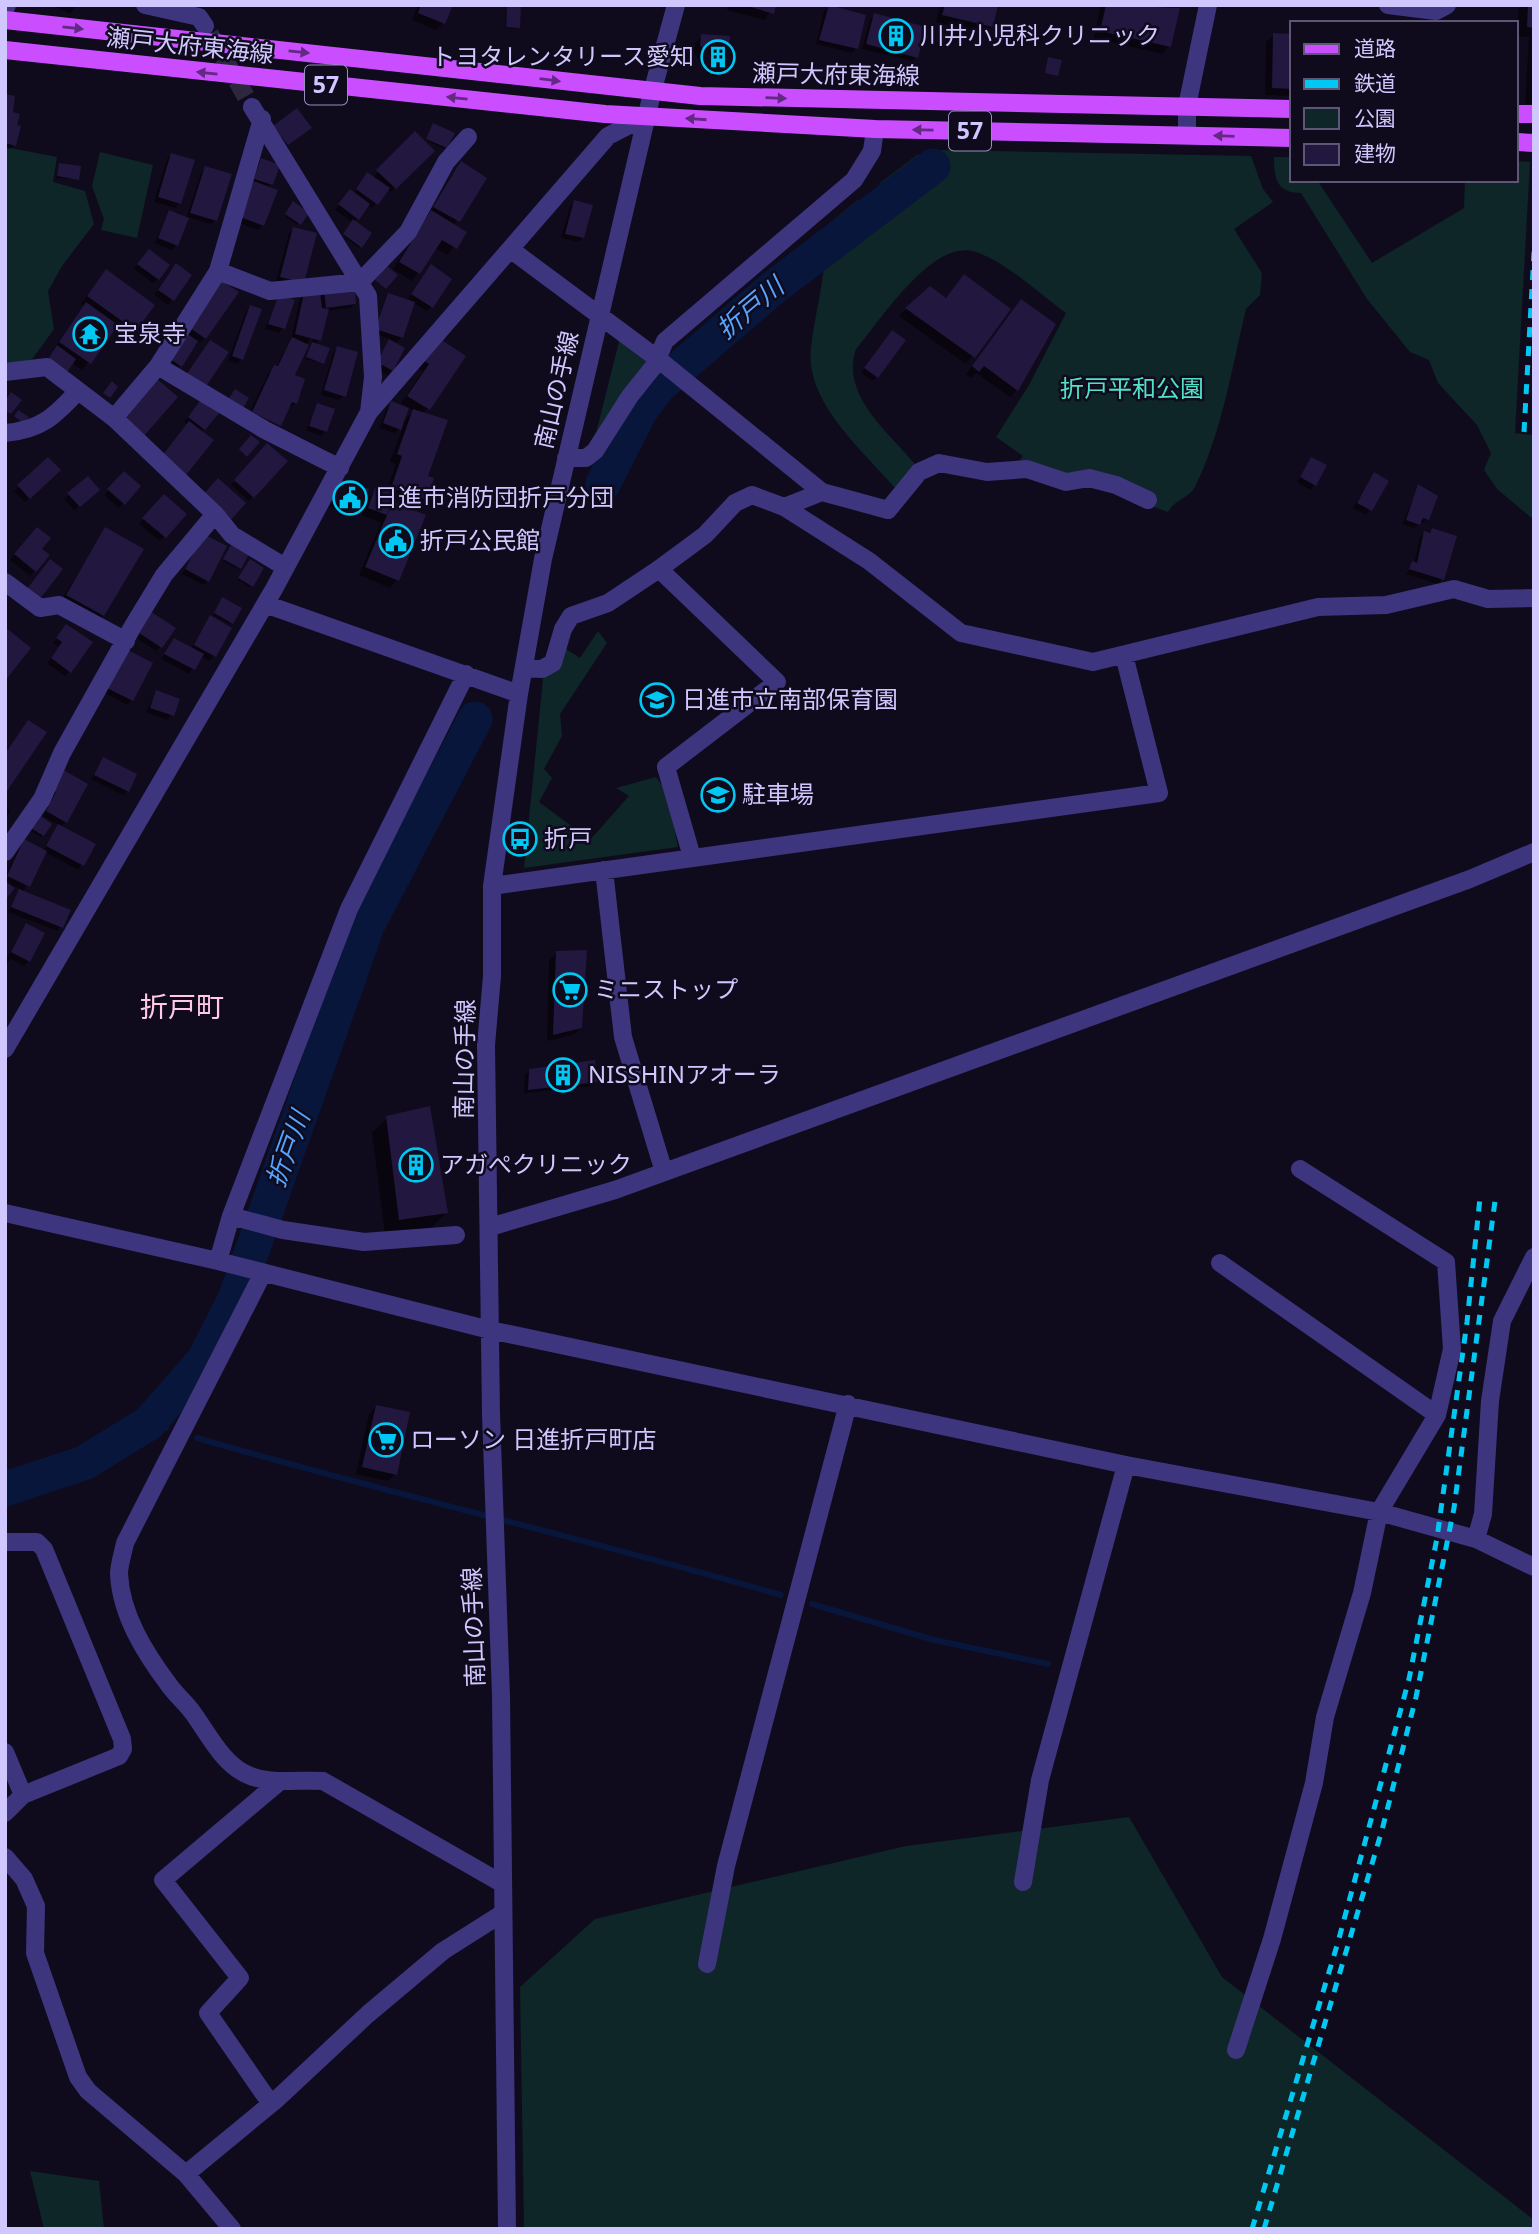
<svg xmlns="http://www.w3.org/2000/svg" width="1539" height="2234" viewBox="0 0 1539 2234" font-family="'Noto Sans','Noto Sans JP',sans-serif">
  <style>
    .green { fill: #0e2627 }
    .shadow { fill: #0007 }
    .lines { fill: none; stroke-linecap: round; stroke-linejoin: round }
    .stream { stroke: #07163a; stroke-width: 6 }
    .river { stroke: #07163a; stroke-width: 35 }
    .building { fill: #22173e }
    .minor-tunnel { stroke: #2c273f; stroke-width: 18; stroke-dasharray: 18 9; stroke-linecap: butt }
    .minor { stroke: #3d357e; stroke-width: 18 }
    .major { stroke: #ca4eff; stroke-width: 18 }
    .rail { stroke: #00c8f2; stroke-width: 5; stroke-dasharray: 10 9; stroke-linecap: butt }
    .oneway { fill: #632983 }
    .labels { text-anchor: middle; stroke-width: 5; stroke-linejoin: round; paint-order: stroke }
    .shield { fill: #0f0b1d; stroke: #978fbb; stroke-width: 2 }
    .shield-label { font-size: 23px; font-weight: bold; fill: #d1c7ff }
    .poi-label { font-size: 24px; fill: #d1c7ff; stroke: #0f0b1d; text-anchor: start }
    .street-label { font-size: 24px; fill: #d1c7ff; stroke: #0f0b1d }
    .park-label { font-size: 24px; fill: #51e1c7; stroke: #0f0b1d }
    .water-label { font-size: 26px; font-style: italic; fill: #55a4ff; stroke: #0f0b1d }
    .quarter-label { font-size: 28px; fill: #ffc9e7; stroke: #0f0b1d }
  </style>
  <rect width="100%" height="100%" fill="#0f0b1d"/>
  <path class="green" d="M5 147 57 157 53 182 85 191 94 224 62 266 48 291 54 329 28 365 5 366Z
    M943 150 1251 156 1263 189 1273 202 1234 229 1262 273 1260 295 1246 309C1232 368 1222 432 1195 487 1189 498 1174 500 1168 512L1154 507 1157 497 1116 481 1065 476 1020 460 1023 456 996 437 1029 385 1066 313C1038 293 1008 263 976 252 933 237 881 320 856 349 840 394 888 432 915 464L896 489C863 450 805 403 811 348 814 320 821 294 824 267L819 260 938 170 931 160 886 193 880 183 917 155Z
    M100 152 153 165 137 238 101 230 104 219 92 186Z
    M1274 157H1292V180H1317L1372 263 1464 208 1465 180H1516V161L1530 162 1515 433 1534 435V520L1497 489 1484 470 1491 453 1477 425 1438 383 1429 360 1410 352 1367 299 1301 193C1277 193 1274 179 1274 157Z
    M858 200 865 209 839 229 833 220Z
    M620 338 651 361 593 445Z
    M598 631 607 643 560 714 562 736 544 769 552 778 539 802 590 840 629 796 616 788 656 777 667 792 678 847 524 868 543 679 563 639 566 649 580 658Z
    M1129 1817 1222 1977 1534 2220V2229H524L520 1987 595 1919 906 1846Z
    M30 2171 99 2181 104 2229H44Z"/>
  <path class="shadow" d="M51 5H76L70 14Z
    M418 5H451L443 23 436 30 412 20Z
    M506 5H519L516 29 505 28Z
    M728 5H774L765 20 727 10Z
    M940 5H996L991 27 984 34 936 22Z
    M1101 5H1170L1178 9 1169 46 1162 54 1094 38Z
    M1519 5H1534V104H1525L1529 37 1517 36Z
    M829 7 856 48 852 53 816 44 824 11Z
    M874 15 916 57 912 61 862 49 870 20Z
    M1274 35H1292V96L1265 95 1266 42Z
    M702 36 726 68 719 76 708 75 694 53 695 43Z
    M5 95 15 126 14 145 10 149 5 148Z
    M433 125 446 147 444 149 426 140Z
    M415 134 432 151 391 192 388 189 372 208 368 205 354 222 370 233 359 248 343 236 352 222 335 210 345 196 353 194 363 179 372 178Z
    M171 155 179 203 175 208 154 202 167 159Z
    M261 160 271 184 267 188 263 225 258 230 237 222 257 164Z
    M461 164 485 178 453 226 464 233 448 255 435 248 412 281 393 269Z
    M60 165 77 179 56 178Z
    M206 168 216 220 211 224 187 217 176 245 172 250 155 243 169 212 186 219 201 173Z
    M574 202 583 237 578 242 561 238 570 207Z
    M292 205 307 213 298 225 285 216Z
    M294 229 298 287 276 281 289 233Z
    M145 255 158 279 153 283 134 269Z
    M171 270 190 275 168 305 154 295Z
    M426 271 431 307 427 311 408 299Z
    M106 272 135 330 127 337 114 327 82 370 53 350 85 306 81 304Z
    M964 277 1008 309 966 364 899 316 906 309 945 299Z
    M216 286 205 338 200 342 197 340 176 370 163 362Z
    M325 292 355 304 350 308 327 311 319 340 315 345 322 363 305 359 313 339 310 338 292 375 296 403 287 409 279 423 251 409 268 374 276 367 291 340 300 299 305 295 319 297Z
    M388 295 402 337 395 344 392 370 387 375 373 367 390 339 372 333Z
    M279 296 283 328 279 333 265 329Z
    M1021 301 1017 390 1010 397 976 373 971 378 966 374Z
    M250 307 242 359 237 364 228 360 246 312Z
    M888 336 877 377 873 381 861 373Z
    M430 346 464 356 423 414 425 499 418 506 391 497 387 510 394 504 397 580 390 588 359 575 381 523 362 515 369 497 376 490 386 492 396 464 390 462 404 424 395 433 379 428 387 408 391 403 402 423 413 411 401 403 423 371 416 367Z
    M338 348 344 396 339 400 321 395 333 353Z
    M197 405 204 429 201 432 184 422Z
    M318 405 325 431 321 436 306 430Z
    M267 445 285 461 249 501 231 485Z
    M48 459 59 470 25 502 14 491Z
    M1311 459 1315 485 1310 490 1297 482Z
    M124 474 139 486 119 508 104 495Z
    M1374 474 1387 481 1366 515 1353 508Z
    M88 479 93 495 74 510 64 499Z
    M337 486 359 510 354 515 329 507Z
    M1419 486 1428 519 1414 528 1402 524Z
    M164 496 184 514 160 541 139 524Z
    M106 529 103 615 96 622 60 602Z
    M1432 530 1442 579 1438 584 1406 574 1414 564 1420 537Z
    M33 534 40 549 48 555 30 576 10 560Z
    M199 541 208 581 204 585 182 574Z
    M230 549 240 568 238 569 223 561Z
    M249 563 251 585 250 587 238 580Z
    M221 601 232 623 230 624 213 615Z
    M146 618 160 647 156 651 133 636Z
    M211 618 230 629 210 661 201 656 189 674 161 659 174 640 191 649Z
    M62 631 69 672 65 676 47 663 59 647 53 643Z
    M122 655 132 700 127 705 104 692Z
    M156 692 172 715 167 720 146 712Z
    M103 760 127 791 123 795 91 779Z
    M56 775 66 822 60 827 93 845 78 870 45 852 23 892 61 927 57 931 8 912 21 889 14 886 5 897V877L20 846 24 842 43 851 59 825 43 816 52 797 46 794Z
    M5 806 11 811 5 818Z
    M50 824 41 837 26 828Z
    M26 925 29 961 24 966 11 959 5 967V954L8 956Z
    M556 953 581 1028 573 1035 547 1041 549 961Z
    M529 1071 596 1081 592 1086 524 1093 525 1075Z
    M387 1118 446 1213 431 1228 385 1234 372 1133Z
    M376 1407 395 1474 388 1481 356 1474 369 1414Z"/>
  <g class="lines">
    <path class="stream" d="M149 1423 166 1428
      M197 1438C391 1494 587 1539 781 1595
      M812 1604 934 1640 1048 1664"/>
    <path class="river" d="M603 484 640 411 659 386 773 288 933 166
      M5 1489 84 1463 149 1423 204 1360 235 1299 367 926 475 719"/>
  </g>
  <path class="building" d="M421 5H453L445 24 418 13Z
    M507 5H521L520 28 506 27Z
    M744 5H776L774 14Z
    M829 5 866 15 858 49 819 40Z
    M945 5H998L993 27 942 15Z
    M1106 5 1180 8 1171 47 1100 31Z
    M1528 5H1534V28L1527 27Z
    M874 13 926 27 918 58 866 44Z
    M1273 33 1292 34V89L1272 88Z
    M701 34 730 36 728 69 715 68 700 45Z
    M1048 57 1062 60 1058 76 1045 73Z
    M5 94 15 96 13 112 20 114 17 125 21 126 16 146 5 143Z
    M297 108 312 128 288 145 273 126Z
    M433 123 455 133 447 148 426 139Z
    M415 131 435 151 396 189 376 170Z
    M171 153 195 160 181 204 158 197Z
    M261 158 280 165 273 185 254 179Z
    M461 161 487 178 460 222 433 207Z
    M59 163 81 166 79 180 57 176Z
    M205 166 232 174 217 221 190 213Z
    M367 172 390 188 378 205 356 189Z
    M253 181 278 190 264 226 240 217Z
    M350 189 370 204 359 220 338 204Z
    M574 200 593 205 584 238 565 234Z
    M293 201 309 213 301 225 285 214Z
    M169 210 189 218 178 246 158 238Z
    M431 210 467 232 457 249 442 240 420 274 399 262Z
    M353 219 372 233 362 248 343 234Z
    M293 227 317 233 304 283 280 277Z
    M149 249 170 265 159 280 137 264Z
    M176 263 192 275 174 301 158 290Z
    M431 264 452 279 433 308 411 294Z
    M387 266 398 275 386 289 375 280Z
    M106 269 155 305 136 331 87 296Z
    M964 274 1011 309 975 358 905 308 930 286 946 298Z
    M220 280 239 292 206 339 187 326Z
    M355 287 356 304 326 308 324 290Z
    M320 292 322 308 329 309 321 341 295 334 304 293Z
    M388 293 415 302 403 338 375 329Z
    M279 294 295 300 285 329 268 324Z
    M1021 299 1056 324 1018 391 984 366 979 372 972 366Z
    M86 302 118 325 91 364 59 342Z
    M250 305 262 309 243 360 232 356Z
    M892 330 906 340 878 378 864 368Z
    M183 331 198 341 182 367 167 357Z
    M292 337 309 345 295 375 305 379 297 404 292 402 281 426 252 412 274 365 278 366Z
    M437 337 466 356 430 410 407 396 429 364 422 359Z
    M389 339 405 348 393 371 377 362Z
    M210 340 229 352 205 388 186 375Z
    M312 342 330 348 324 364 306 357Z
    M57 345 76 359 66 374 47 361Z
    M337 346 358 352 346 397 324 390Z
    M156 378 178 397 144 436 122 417Z
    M112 381 118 387 110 398 103 393Z
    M235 389 249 398 242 410 227 401Z
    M11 392 22 400 11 414 5 410V401Z
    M202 398 220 412 205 430 188 417Z
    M391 401 409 408 401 430 383 423Z
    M317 403 335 409 327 432 309 426Z
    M413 409 448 420 428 476 434 478 427 500 391 488 402 456 397 454Z
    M18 410 29 417 24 424 14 416Z
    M189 421 214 440 186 475 162 456Z
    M251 435 260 442 247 457 239 449Z
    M267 443 288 461 254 498 234 480Z
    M48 457 61 470 30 499 17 485Z
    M1311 457 1327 465 1316 486 1300 477Z
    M124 471 141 486 125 505 107 489Z
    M1374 472 1389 481 1372 511 1357 503Z
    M88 476 100 490 80 507 67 493Z
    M218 478 246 503 229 522 201 497Z
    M341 480 369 489 361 511 333 502Z
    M1418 484 1438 496 1429 520 1423 518 1420 525 1406 520Z
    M375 488 395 492 387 515 393 502 426 515 399 581 365 567 387 515 368 508Z
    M164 494 187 514 166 538 142 518Z
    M37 527 51 538 42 549 50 555 36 572 14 554Z
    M105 527 144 549 104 616 66 595Z
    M1432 528 1457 536 1444 580 1409 569 1412 561 1417 563 1424 531 1430 533Z
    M203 534 227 546 209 582 185 569Z
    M231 545 249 554 241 569 223 559Z
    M50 559 63 569 40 599 27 589Z
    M250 559 264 568 253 587 238 578Z
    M222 597 242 608 233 624 214 613Z
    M150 611 176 628 162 648 136 631Z
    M210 615 232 628 216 657 194 645Z
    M66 624 93 642 71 673 51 658 62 642 56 638Z
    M5 627 31 648 5 681Z
    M174 638 204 654 195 670 164 654Z
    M126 649 153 663 133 701 107 688Z
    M156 690 180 699 174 716 150 708Z
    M28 720 47 732 5 794V754Z
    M103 757 137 774 129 792 94 775Z
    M60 768 88 784 67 823 46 811 56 792 49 789Z
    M35 812 52 824 44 836 27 826Z
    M58 824 96 844 84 866 46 846Z
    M24 839 47 851 30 887 7 876Z
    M5 881 15 888 5 900Z
    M19 889 71 910 63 928 11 907Z
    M26 923 45 933 30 962 11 952Z
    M587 950 582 1028 553 1035 556 951Z
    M595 1060 598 1082 528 1090 529 1069Z
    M430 1106 448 1213 399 1220 386 1116Z
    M376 1405 410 1412 397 1475 362 1467Z"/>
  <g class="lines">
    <path class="minor-tunnel" d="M210 34 252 107"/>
    <path class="minor" d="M145 5 199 17 205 26
      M1388 5 1436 11 1447 5
      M5 9 7 5
      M252 107 368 296 373 377 369 412
      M1187 135V106L1208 5
      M510 249 658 359 822 492 888 510 919 472 939 463 987 472 1027 469 1066 482 1089 478 1116 485 1148 500
      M218 271 270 291 360 282 408 232 446 162 468 137
      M158 366 265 430 340 468
      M5 372 47 367 114 418 215 514 232 535 285 567
      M114 418 158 366 218 271 262 119
      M5 433C41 430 55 416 78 391
      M566 458H586L595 451 630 396 654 366 665 341 854 180 872 151 875 129
      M784 507 822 492
      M659 569 777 682 666 767 692 857
      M5 582 40 608 59 605 126 641
      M265 604 519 694
      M525 668 542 669 553 663 563 629 571 616 608 603 659 569 705 535 735 503 752 495 784 507 869 561 961 633 1093 662 1318 607 1386 605 1454 589 1488 599 1534 598
      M5 852 42 799 62 753 133 626 164 575 215 514
      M604 870 623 1037 664 1172
      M492 886 1159 793 1124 655
      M5 1049 274 589 369 412 608 136 647 116
      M5 1213 218 1261 490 1330 1126 1465 1379 1512 1476 1539 1534 1567
      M231 1216 283 1230 364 1242 456 1235
      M490 1227 615 1190 1470 879 1534 852
      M218 1261 231 1216 349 909 466 674
      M1220 1263 1437 1415
      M263 1273 125 1543C123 1553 119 1565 119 1574 121 1615 145 1653 169 1685 176 1695 186 1703 193 1713 207 1732 222 1762 244 1773 268 1786 298 1779 323 1781L503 1884
      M1476 1539 1483 1514 1490 1401 1502 1321 1534 1257
      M5 1542H37L44 1549 122 1739 123 1749 119 1756 23 1795 5 1813
      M5 1752 23 1795
      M5 1857 24 1879 36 1906 35 1953 78 2077 88 2091 186 2174 232 2229
      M1023 1882 1040 1780 1126 1465
      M707 1964 726 1866 848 1404
      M1236 2050 1272 1939 1314 1783 1325 1717 1362 1593 1379 1512 1437 1415 1452 1349 1446 1262 1300 1169
      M271 2104 208 2013 240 1978 163 1880 279 1782
      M186 2174 277 2099 368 2014 443 1951 503 1913
      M507 2229 501 1696 491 1414 486 1045 492 976V886L519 694 543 559 653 89 676 5"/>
    <path class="major" d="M5 20 700 96 1292 109
      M5 50 605 114 875 129 1292 138
      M1516 114H1534
      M1516 142 1534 143"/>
    <path class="rail" d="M1524 432 1534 252
      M1252 2229 1338 1942 1409 1679 1437 1538 1467 1322 1480 1198
      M1264 2229 1382 1830 1416 1697 1454 1508 1495 1201"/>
  </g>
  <defs><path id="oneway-solid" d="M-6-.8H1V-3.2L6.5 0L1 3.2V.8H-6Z" transform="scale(1.75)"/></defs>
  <g class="oneway">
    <use href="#oneway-solid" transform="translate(73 28) rotate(6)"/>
    <use href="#oneway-solid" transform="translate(299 52) rotate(6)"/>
    <use href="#oneway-solid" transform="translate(207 73) rotate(-174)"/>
    <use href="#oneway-solid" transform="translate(550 80) rotate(7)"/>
    <use href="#oneway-solid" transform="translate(457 98) rotate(-174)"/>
    <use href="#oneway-solid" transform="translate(776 98) rotate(2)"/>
    <use href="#oneway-solid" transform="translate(696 119) rotate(-176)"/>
    <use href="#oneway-solid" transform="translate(923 130) rotate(-179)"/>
    <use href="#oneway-solid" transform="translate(1224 136) rotate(-178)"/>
  </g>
  <defs>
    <symbol id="building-ring" viewBox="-11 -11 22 22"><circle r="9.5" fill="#0f0b1d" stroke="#00c8f2" stroke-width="1.5"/><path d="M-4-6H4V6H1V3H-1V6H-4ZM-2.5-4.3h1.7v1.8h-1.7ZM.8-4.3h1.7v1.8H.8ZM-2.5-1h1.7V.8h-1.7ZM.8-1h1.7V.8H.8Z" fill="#00c8f2"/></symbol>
    <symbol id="temple-ring" viewBox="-11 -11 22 22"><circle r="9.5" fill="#0f0b1d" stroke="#00c8f2" stroke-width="1.5"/><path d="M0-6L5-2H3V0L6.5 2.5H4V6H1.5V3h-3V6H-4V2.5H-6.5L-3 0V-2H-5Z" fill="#00c8f2"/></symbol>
    <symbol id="civic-ring" viewBox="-11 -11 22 22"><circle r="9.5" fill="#0f0b1d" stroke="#00c8f2" stroke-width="1.5"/><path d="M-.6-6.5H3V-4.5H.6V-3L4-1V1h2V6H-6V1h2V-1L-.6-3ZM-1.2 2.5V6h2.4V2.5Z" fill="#00c8f2"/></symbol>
    <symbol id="school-ring" viewBox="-11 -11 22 22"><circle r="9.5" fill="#0f0b1d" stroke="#00c8f2" stroke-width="1.5"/><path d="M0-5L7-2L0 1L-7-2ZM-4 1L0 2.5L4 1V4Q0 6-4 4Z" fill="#00c8f2"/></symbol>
    <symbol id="bus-ring" viewBox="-11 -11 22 22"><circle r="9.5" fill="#0f0b1d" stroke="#00c8f2" stroke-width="1.5"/><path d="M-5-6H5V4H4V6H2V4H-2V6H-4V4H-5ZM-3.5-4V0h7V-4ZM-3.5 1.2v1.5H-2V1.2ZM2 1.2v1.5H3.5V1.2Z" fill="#00c8f2"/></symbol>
    <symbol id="supermarket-ring" viewBox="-11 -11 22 22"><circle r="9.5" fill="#0f0b1d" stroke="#00c8f2" stroke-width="1.5"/><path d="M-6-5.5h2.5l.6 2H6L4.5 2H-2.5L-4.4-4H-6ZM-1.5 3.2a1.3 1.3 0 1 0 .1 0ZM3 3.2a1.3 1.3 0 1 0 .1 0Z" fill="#00c8f2"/></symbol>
  </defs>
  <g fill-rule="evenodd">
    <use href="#building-ring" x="877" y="17" width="38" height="38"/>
    <use href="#building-ring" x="699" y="38" width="38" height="38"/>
    <use href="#temple-ring" x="71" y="315" width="38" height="38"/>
    <use href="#civic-ring" x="331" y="479" width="38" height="38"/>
    <use href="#civic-ring" x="377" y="522" width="38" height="38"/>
    <use href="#school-ring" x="638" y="681" width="38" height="38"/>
    <use href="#school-ring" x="699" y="776" width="38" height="38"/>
    <use href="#bus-ring" x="501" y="820" width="38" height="38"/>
    <use href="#supermarket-ring" x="551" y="971" width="38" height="38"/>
    <use href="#building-ring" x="544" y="1056" width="38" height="38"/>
    <use href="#building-ring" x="397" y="1146" width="38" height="38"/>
    <use href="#supermarket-ring" x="367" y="1421" width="38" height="38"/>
  </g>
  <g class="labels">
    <g class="shield">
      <rect x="305" y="65.5" width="42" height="39" rx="5"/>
      <rect x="949" y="111.5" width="42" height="39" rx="5"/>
    </g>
    <g class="shield-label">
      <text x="326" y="93">57</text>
      <text x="970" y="139">57</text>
    </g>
    <g class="poi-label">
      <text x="920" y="44">川井小児科クリニック</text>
      <text x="694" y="65" text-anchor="end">トヨタレンタリース愛知</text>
      <text x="114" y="342">宝泉寺</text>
      <text x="374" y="506">日進市消防団折戸分団</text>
      <text x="420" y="549">折戸公民館</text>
      <text x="682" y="708">日進市立南部保育園</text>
      <text x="742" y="803">駐車場</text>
      <text x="544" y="847">折戸</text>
      <text x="594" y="998">ミニストップ</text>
      <text x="588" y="1083">NISSHINアオーラ</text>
      <text x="440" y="1173">アガぺクリニック</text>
      <text x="410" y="1448">ローソン 日進折戸町店</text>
    </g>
    <g class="street-label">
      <text transform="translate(190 46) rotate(6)" y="8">瀬戸大府東海線</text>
      <text transform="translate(836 75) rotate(1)" y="8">瀬戸大府東海線</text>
      <text transform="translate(557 390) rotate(-77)" y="8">南山の手線</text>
      <text transform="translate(465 1059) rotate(-89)" y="8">南山の手線</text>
      <text transform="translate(474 1627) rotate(-92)" y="8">南山の手線</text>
    </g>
    <g class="park-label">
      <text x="1132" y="397">折戸平和公園</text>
    </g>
    <g class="water-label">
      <text transform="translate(750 308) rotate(-40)" y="9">折戸川</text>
      <text transform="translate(288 1149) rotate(-70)" y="9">折戸川</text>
    </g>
    <g class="quarter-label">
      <text x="182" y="1017">折戸町</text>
    </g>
  </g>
  <rect width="1539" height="2234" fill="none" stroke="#d1c7ff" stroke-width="14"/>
  <rect x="1290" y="21" width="228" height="161" fill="#0f0b1d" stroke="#5d5677" stroke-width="2"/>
  <rect x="1304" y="44" width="35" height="10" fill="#ca4eff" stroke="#5d5677" stroke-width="2"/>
  <text x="1354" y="56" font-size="21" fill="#d1c7ff">道路</text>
  <rect x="1304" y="79" width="35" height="10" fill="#00c8f2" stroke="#5d5677" stroke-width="2"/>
  <text x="1354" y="91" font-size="21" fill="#d1c7ff">鉄道</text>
  <rect x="1304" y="108" width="35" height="21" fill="#0e2627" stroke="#5d5677" stroke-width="2"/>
  <text x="1354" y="126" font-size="21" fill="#d1c7ff">公園</text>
  <rect x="1304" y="144" width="35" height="21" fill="#22173e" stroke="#5d5677" stroke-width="2"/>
  <text x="1354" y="161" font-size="21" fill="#d1c7ff">建物</text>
</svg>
